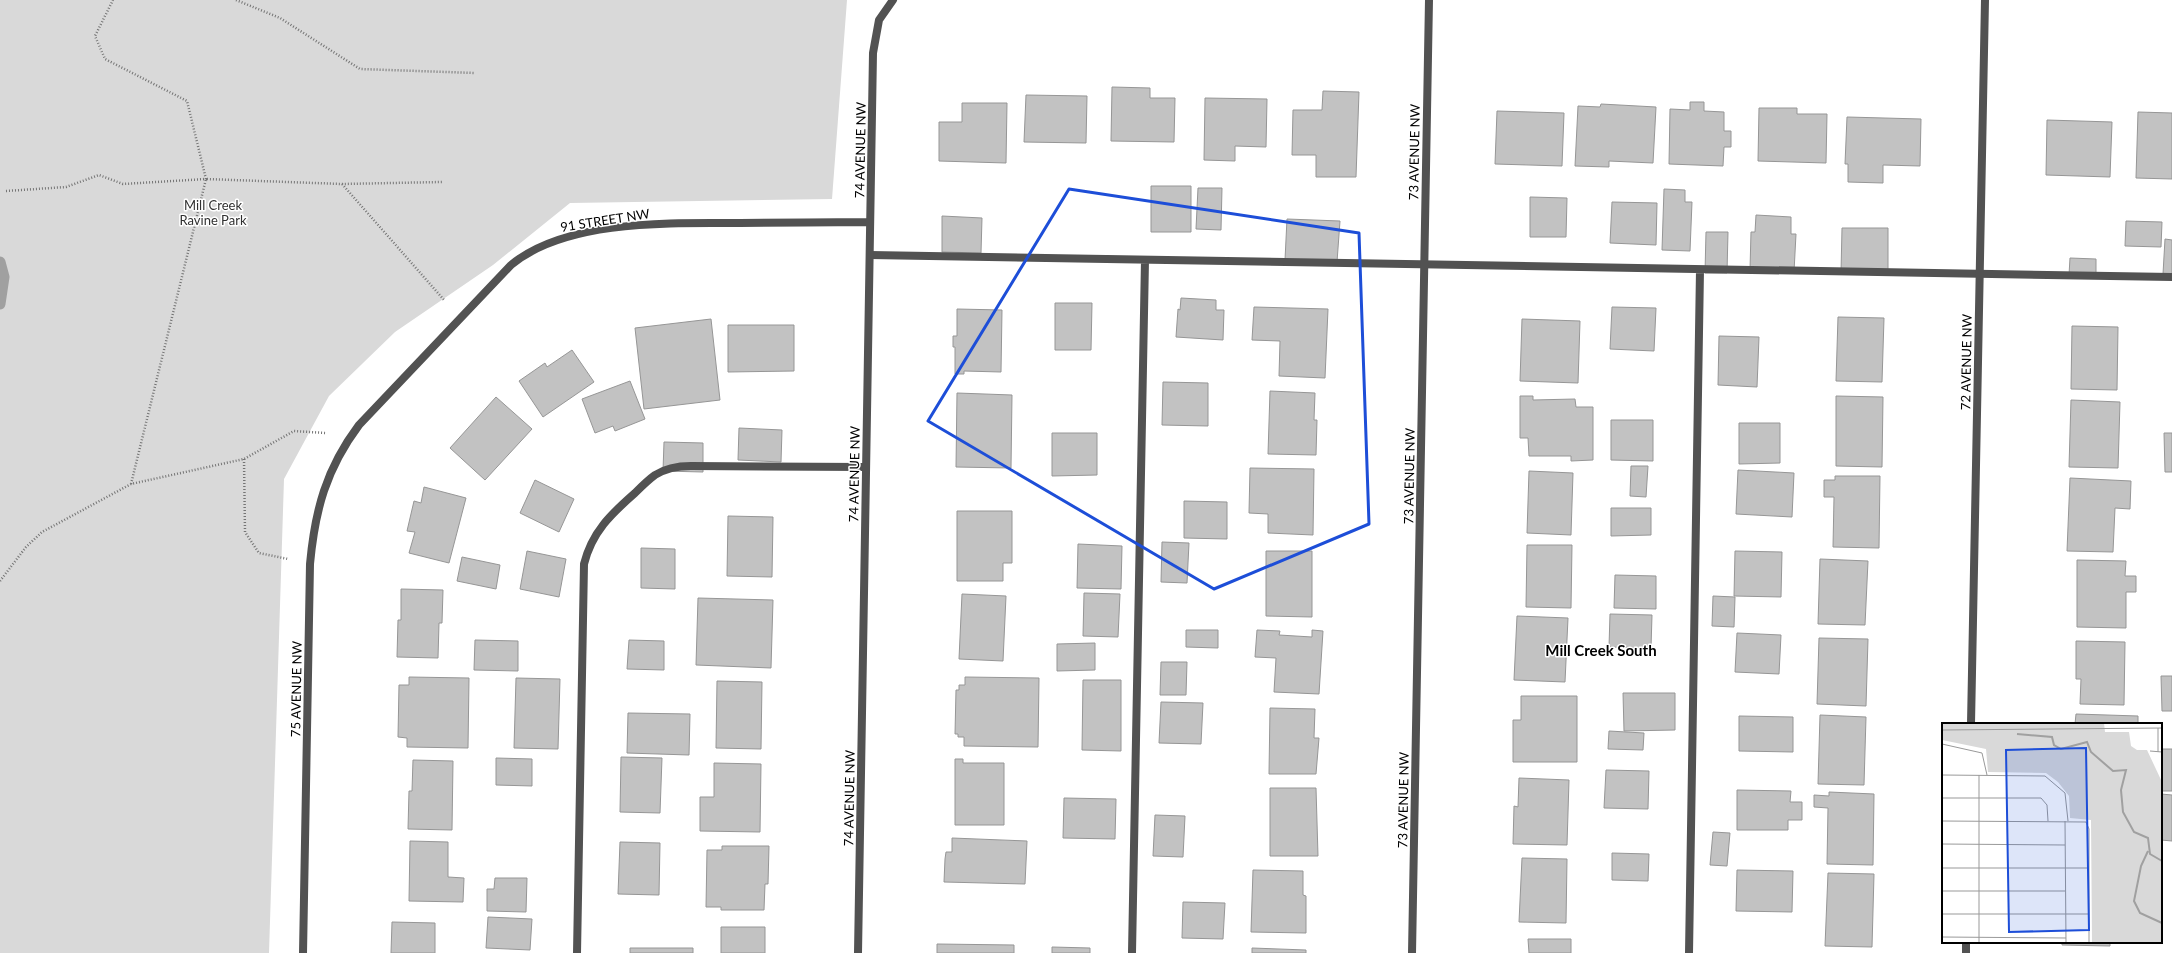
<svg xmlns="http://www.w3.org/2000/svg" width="2172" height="953" viewBox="0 0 2172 953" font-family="Lato,sans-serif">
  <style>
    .green { fill: #d9d9d9 }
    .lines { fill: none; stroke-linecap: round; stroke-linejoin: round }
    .stream { stroke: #a0a0a0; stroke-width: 11 }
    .building { fill: #c2c2c2; stroke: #969696 }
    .path { stroke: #747474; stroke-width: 2.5; stroke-dasharray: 1 2; stroke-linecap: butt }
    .lane { stroke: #525252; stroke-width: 8 }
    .street { stroke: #525252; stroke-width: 8 }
    .marked { fill: none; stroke: #1d4ed8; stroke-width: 3; stroke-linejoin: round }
    .labels { text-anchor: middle; stroke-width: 3; stroke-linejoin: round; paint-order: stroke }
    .street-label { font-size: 13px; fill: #000; stroke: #fff }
    .park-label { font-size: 13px; fill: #303030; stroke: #fff }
    .quarter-label { font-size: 15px; font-weight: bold; fill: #000; stroke: #fff }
    .inset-river { fill: none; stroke: #a0a0a0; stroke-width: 2 }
    .inset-road { fill: none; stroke: #999; stroke-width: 1 }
    .view { fill: #1d4ed8; fill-opacity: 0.15; stroke: #1d4ed8; stroke-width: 2 }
    .inset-edge { fill: none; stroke: #000; stroke-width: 2 }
  </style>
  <rect width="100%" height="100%" fill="#fff"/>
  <path class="green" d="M0 0H847L832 199 570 203 493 265 395 332 329 396 284 479 269 953H0Z"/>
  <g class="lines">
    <path class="stream" d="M0 262 4 277 0 304"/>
  </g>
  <path class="building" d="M1112 87 1150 88V98H1175L1174 142 1111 141Z
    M1323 91 1359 92 1356 177H1316V155H1292L1293 110H1322Z
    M1026 95 1087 96 1086 143 1024 142Z
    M1205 98 1267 99 1266 147 1235 146V161L1204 160Z
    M1690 102H1704V111L1724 112V131H1731V147H1724L1723 166 1669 164 1670 109 1690 110Z
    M962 103H1007L1006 163 939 161V122H962Z
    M1601 104 1656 107 1653 163 1609 161V167L1575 166 1578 106 1600 107Z
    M1759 108H1797V114H1827L1826 163 1758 161Z
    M1497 111 1564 113 1562 166 1495 164Z
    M2138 112 2172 113V179L2136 178Z
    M1847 117 1921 119 1920 166 1883 165V183L1848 182V164H1845Z
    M2047 120 2112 122 2110 177 2046 175Z
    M1151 186H1191V232H1151Z
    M1198 188H1222L1221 230 1196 229Z
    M1664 189 1685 190V202H1692L1690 251 1662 250Z
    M1530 197 1567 198 1566 237H1530Z
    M1612 202 1657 203 1656 245 1610 243Z
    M1756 215 1791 217V234H1796L1794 272 1750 270 1751 232H1755Z
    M942 216 982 218 981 253 942 252Z
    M1287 219 1340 221 1337 262 1285 260Z
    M2126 221 2162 222 2161 247 2125 246Z
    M1842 228H1888V274L1841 273Z
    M1706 232H1728L1727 273H1705Z
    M2165 239 2172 240V274H2163Z
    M2070 258 2096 259V276L2069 275Z
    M1181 298 1216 300V310H1224L1223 340 1176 337 1178 309 1180 310Z
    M1055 303H1092L1091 350H1055Z
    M1254 307 1328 309 1325 378 1279 376 1280 341 1252 340Z
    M1612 307 1656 308 1654 351 1610 349Z
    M957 309 1002 310 1001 372 964 371V374H955V347H953V336H957Z
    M1838 317 1884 318 1882 382 1836 381Z
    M711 319 720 400 644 409 635 328Z
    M1522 319 1580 321 1578 383 1520 381Z
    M728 325H794V371L728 372Z
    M2072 326 2118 327 2117 390 2071 389Z
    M1719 336 1759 337 1757 387 1718 385Z
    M572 350 594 382 543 417 519 381 545 363 547 367Z
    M630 381 645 419 615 431 613 426 595 433 582 399Z
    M1163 382 1208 383V426L1162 425Z
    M1270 391 1315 393 1314 420H1317L1316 455 1268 454Z
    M957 393 1012 395 1011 468 956 467Z
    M1520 396H1533V400L1575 399 1576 407H1593V460L1571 461V456H1529L1528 438H1520Z
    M1836 396 1883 397 1882 467 1836 466Z
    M496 397 532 429 485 480 450 448Z
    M2071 400 2120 402 2118 468 2069 467Z
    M1611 420H1653V461L1611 460Z
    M1739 423H1780V463L1739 464Z
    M739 428 782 430 781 462 738 460Z
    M1052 433H1097V475L1052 476Z
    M2164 433H2172V472H2165Z
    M664 442 703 443V472L663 471Z
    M1631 466H1648L1646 497 1630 496Z
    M1250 468 1314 469 1313 535 1268 533V514L1249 513Z
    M1738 470 1794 473 1792 517 1736 514Z
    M1529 471 1573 473 1571 535 1527 533Z
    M1835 476H1880L1879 548 1833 547 1834 497H1824V480H1835Z
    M2070 478 2131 481 2130 509 2115 508 2113 552 2067 551Z
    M535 480 574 499 559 532 520 513Z
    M424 487 466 498 449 563 409 553 415 532 407 531 414 501 421 503Z
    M1184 501 1227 502V539L1184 538Z
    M1611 508H1651V535L1611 536Z
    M957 511H1012V563H1003V581H957Z
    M728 516 773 517 772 577 727 576Z
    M1162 542 1189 543 1187 583 1161 582Z
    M1078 544 1122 546 1121 589 1077 588Z
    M1527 545H1572L1571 608 1526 607Z
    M641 548 675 549V589L641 588Z
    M527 551 566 559 559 597 520 589Z
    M1266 551H1312V617L1266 616Z
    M1735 551 1782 552 1781 597 1734 596Z
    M462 557 500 565 496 589 457 581Z
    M1820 559 1868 561 1865 625 1818 624Z
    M2077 560 2126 561 2125 576H2136V592H2126V628L2077 627Z
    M1615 575 1656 576V609L1614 608Z
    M401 589 443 590 442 623H439L438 658 397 657 398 620H401Z
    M1084 593 1120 594 1118 637 1083 636Z
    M962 594 1006 596 1003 661 959 659Z
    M1713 596 1735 597 1734 627 1712 626Z
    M698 598 773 600 771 668 696 665Z
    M1610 614 1652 615 1651 648 1609 647Z
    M1517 616 1568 618 1565 682 1514 680Z
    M1186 630H1218V648L1186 647Z
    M1257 630 1280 631 1279 635 1312 637V630L1323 631 1319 694 1274 692 1276 658 1255 657Z
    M1737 633 1781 635 1779 674 1735 672Z
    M1819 638 1868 639 1866 706 1817 704Z
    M475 640 518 641V671L474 670Z
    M629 640 664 641V670L627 669Z
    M2076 641 2125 642 2124 705 2080 704 2081 679H2076Z
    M1095 643V670L1057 671V644Z
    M1161 662H1187L1186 695H1160Z
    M2161 676H2172V711H2162Z
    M409 677 469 678 468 748 407 747V738L398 737 399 685H409Z
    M965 677 1039 678 1038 747 964 746V737H958V734H955L956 690H959V685H965Z
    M516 678 560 679 558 749 514 748Z
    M1083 680H1121V751L1082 750Z
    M717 681 762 682 761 749 716 748Z
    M1623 693H1675V730L1624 731Z
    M1521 696H1577V762H1513V720H1521Z
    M1161 702 1203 703 1201 744 1159 743Z
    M1270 708 1315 709 1314 738H1319L1316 774H1269Z
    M628 713 690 714 689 755 627 753Z
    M2076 714 2138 716V724H2075Z
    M1820 715 1866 717 1864 785 1818 784Z
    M1739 716 1793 717V752L1739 751Z
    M1609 731 1644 733 1643 750 1608 749Z
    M2161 749H2172V791H2161Z
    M621 757 662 758 660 813 620 812Z
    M496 758 532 759V786L496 785Z
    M955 759H963V763H1004V825H955Z
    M413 760 453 761 452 830 408 829 409 791H412Z
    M714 763 761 764 760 832 700 831V797H714Z
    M1606 770 1649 771 1648 809 1604 808Z
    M1519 778 1569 780 1567 845 1513 844 1514 806 1518 807Z
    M1270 788H1316L1318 856H1270Z
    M1737 790 1791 791 1790 802H1802V820H1788V830H1737Z
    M1829 792 1874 794 1873 865 1827 864 1828 808 1814 807V795L1829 796Z
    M2161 794 2172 795V841L2161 840Z
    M1064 798 1116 799 1115 839 1063 838Z
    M1155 815 1185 816 1183 857 1153 856Z
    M1713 832 1730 833 1727 866 1710 865Z
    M952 838 1027 841 1025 884 944 882 945 859 946 852H952Z
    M410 841 448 842V877L464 878 463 902 409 901Z
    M620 842 660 843 659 895 618 894Z
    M722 846H769L768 884H765L764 910H721V907H706L707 850H722Z
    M1612 853 1649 854 1648 881 1612 880Z
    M1522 858 1567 859 1566 923 1519 922Z
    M1253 870 1303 871V895L1306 896V933L1251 932Z
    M1737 870 1793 871 1792 912 1736 911Z
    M1828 873 1874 874 1872 947 1825 946Z
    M495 878H527L526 912 487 911V889H494Z
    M1183 902 1225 903 1223 939 1182 938Z
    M488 917 532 919 530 950 486 948Z
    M392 922 435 923V953H391Z
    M721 927H765V953H721Z
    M1528 939H1571V953H1529Z
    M2062 942H2110V946L2062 945Z
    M937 944 1014 945V953H937Z
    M1052 947 1090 948V953H1052Z
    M630 948H693V953H630Z
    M1252 948 1306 950V953H1252Z"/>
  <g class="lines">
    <path class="path" d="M236 0 280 18 360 69 475 73
      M342 184 445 301
      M6 191 66 187 99 175 123 184 206 179 187 101 105 59 95 36 113 0
      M244 459 245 532 259 553 288 559
      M131 484 206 179 342 184 442 182
      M0 581 26 547 42 532 131 484 244 459 294 431 326 433"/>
    <path class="lane" d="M870 255 2172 277
      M577 953 584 564C592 532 611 514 635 493 641 487 648 480 655 475 666 468 679 466 691 466L866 467
      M1132 953 1145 260
      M1689 953 1700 270"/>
    <path class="street" d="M1971 724 1985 0
      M303 953 310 564C315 510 326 469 359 425L511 265C566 219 672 223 740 223 783 223 827 222 870 222
      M858 953 873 53 879 20 893 0
      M1412 953 1429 0
      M1966 953V942"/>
  </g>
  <path class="marked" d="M1069 189 1359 233 1369 524 1214 589 928 421Z"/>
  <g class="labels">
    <g class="street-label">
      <text transform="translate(860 150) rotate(-89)" y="5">74 AVENUE NW</text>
      <text transform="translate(1414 152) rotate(-89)" y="5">73 AVENUE NW</text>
      <text transform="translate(605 220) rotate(-9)" y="5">91 STREET NW</text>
      <text transform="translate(1966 362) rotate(-89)" y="5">72 AVENUE NW</text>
      <text transform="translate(854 474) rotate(-89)" y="5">74 AVENUE NW</text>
      <text transform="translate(1409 476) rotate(-89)" y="5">73 AVENUE NW</text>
      <text transform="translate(296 689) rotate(-89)" y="5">75 AVENUE NW</text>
      <text transform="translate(849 798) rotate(-89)" y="5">74 AVENUE NW</text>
      <text transform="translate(1403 800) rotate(-89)" y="5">73 AVENUE NW</text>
    </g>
    <g class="park-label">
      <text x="213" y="210">Mill Creek<tspan x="213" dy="15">Ravine Park</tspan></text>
    </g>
    <g class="quarter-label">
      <text x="1601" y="656">Mill Creek South</text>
    </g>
  </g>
  <g transform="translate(1942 723)">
    <rect width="220" height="220" fill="#fff"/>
    <path d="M0 0H162L163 9H187L189 23 195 27H205L220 59V220H150L149 97 128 95 127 73 116 59 104 50 46 49 44 26 0 17Z" fill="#d9d9d9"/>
    <path class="inset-river" d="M75 11 110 14 112 22 119 26 145 19 149 29 171 48 184 47 179 67 181 89 192 109 206 115 208 131 220 138M206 128 199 143 192 178 198 190 220 200"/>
    <path class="inset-road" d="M216 5V29M0 7 220 5M0 21 40 30 45 52M208 28 220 29M0 52 103 53 123 70 126 98M37 52V220M0 75H99L105 82 106 98M0 98 144 99 147 106V220M123 98 124 220M0 121 123 122M0 145H147M0 168H123M0 191H147M0 214 124 215"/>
    <path class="view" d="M144 25 147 207 67 209 64 27Z"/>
    <rect width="220" height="220" class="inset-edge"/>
  </g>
</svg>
